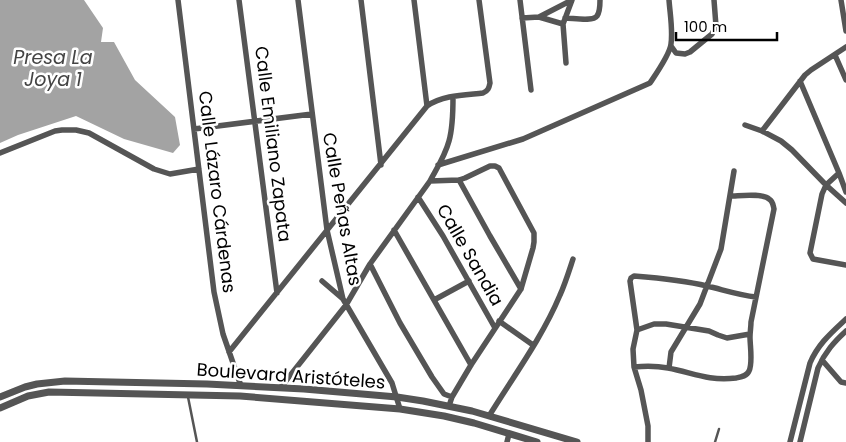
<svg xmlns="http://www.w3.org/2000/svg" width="846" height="442" viewBox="0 0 846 442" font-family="Poppins,sans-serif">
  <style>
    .water { fill: #a3a3a3 }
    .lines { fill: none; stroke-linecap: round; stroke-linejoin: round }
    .service { stroke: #555; stroke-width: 2.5 }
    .minor { stroke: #555; stroke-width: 5.5 }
    .tertiary { stroke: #555; stroke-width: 7 }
    .labels { text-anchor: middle; stroke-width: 5; stroke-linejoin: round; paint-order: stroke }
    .street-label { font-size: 18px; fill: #000; stroke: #fff }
    .water-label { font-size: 19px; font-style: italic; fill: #444; stroke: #fff }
  </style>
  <rect width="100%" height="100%" fill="#fff"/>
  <path class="water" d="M0 0H84L103 28 101 42H114L135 80 175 117 180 145 173 153 124 139 76 116 18 135 0 143Z"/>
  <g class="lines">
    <path class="service" d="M188 397 197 442
      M715 442 719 429"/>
    <path class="minor" d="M178 0 214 292 223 334 241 386
      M239 0 277 293
      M298 0 327 230 343 299 392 383 400 409
      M361 0 381 165
      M414 0 427 106
      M520 0 531 90
      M841 0 846 31
      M539 17 563 24
      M522 18 539 17 570 1
      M565 18C573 18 593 22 597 16 600 12 600 5 600 0
      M671 46 676 53 685 54 690 52 712 34 716 26 714 0
      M835 55 846 80
      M566 63 563 24 572 0
      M800 81 839 173 846 192
      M745 125 762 131 781 141 792 150 826 185 846 203
      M194 129 312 114
      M762 131 805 75 811 70 846 47
      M0 153 55 131 62 130H76L89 133 154 169 170 174 199 169
      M438 165 523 139 650 83C656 74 670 54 671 44 673 30 670 14 669 0
      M839 173 826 185 822 194 810 253 813 259 846 265
      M459 180 490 236 521 289
      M430 181C437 168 445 156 449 141 453 127 453 112 453 97
      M418 197 443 236 495 328
      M394 230 471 365
      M370 264 400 323 432 377 444 394 452 397
      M322 281 343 299
      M434 300 469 281
      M499 321 533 345
      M637 330 654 324H666L709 331 718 335 727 338 750 334
      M229 352 427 106C443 95 465 95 483 93 488 91 489 88 490 83L479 0
      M822 360 841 382 846 383
      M634 367C645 366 657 366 668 368 694 373 707 381 736 378 741 377 747 376 749 371 753 363 750 346 750 337 750 332 751 327 751 322L774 209C773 205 773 201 769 199 763 193 739 196 730 196
      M669 368 671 352 700 304 721 249 734 171
      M281 387 346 305 370 264 430 181 459 180 465 178 490 166H495L499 168 534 233V242L533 248 521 289 471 365 452 397 449 406
      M489 416C513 377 542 338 560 295 565 284 569 271 573 259
      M507 442 509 434
      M648 442V426L641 390 634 367 633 349 637 330 630 281 631 278 634 276C659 278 683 280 707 286 724 290 739 295 756 297
      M790 442 810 363C818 344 831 333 846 319
      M800 442 818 368C825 352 834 342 846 331"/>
    <path class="tertiary" d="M0 397 25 387 37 384 65 381 207 384 304 389 397 397 423 401 472 411 577 442
      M0 408 28 396 49 392 240 396 400 409 444 416 474 423 537 442"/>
  </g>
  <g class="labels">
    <g class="street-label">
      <text transform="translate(273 144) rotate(83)" y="6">Calle Emiliano Zapata</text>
      <text transform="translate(217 192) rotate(83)" y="6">Calle Lázaro Cárdenas</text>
      <text transform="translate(342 209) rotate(80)" y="6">Calle Peñas Altas</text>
      <text transform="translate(470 255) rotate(60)" y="6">Calle Sandia</text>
      <text transform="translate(291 376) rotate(4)" y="6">Boulevard Aristóteles</text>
    </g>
    <g class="water-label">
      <text x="53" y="64">Presa La<tspan x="53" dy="22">Joya 1</tspan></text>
    </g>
  </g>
  <path d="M676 32v8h101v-8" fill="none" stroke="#000000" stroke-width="2.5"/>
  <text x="684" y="32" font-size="15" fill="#000000" stroke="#ffffff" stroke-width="4" paint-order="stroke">100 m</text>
</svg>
